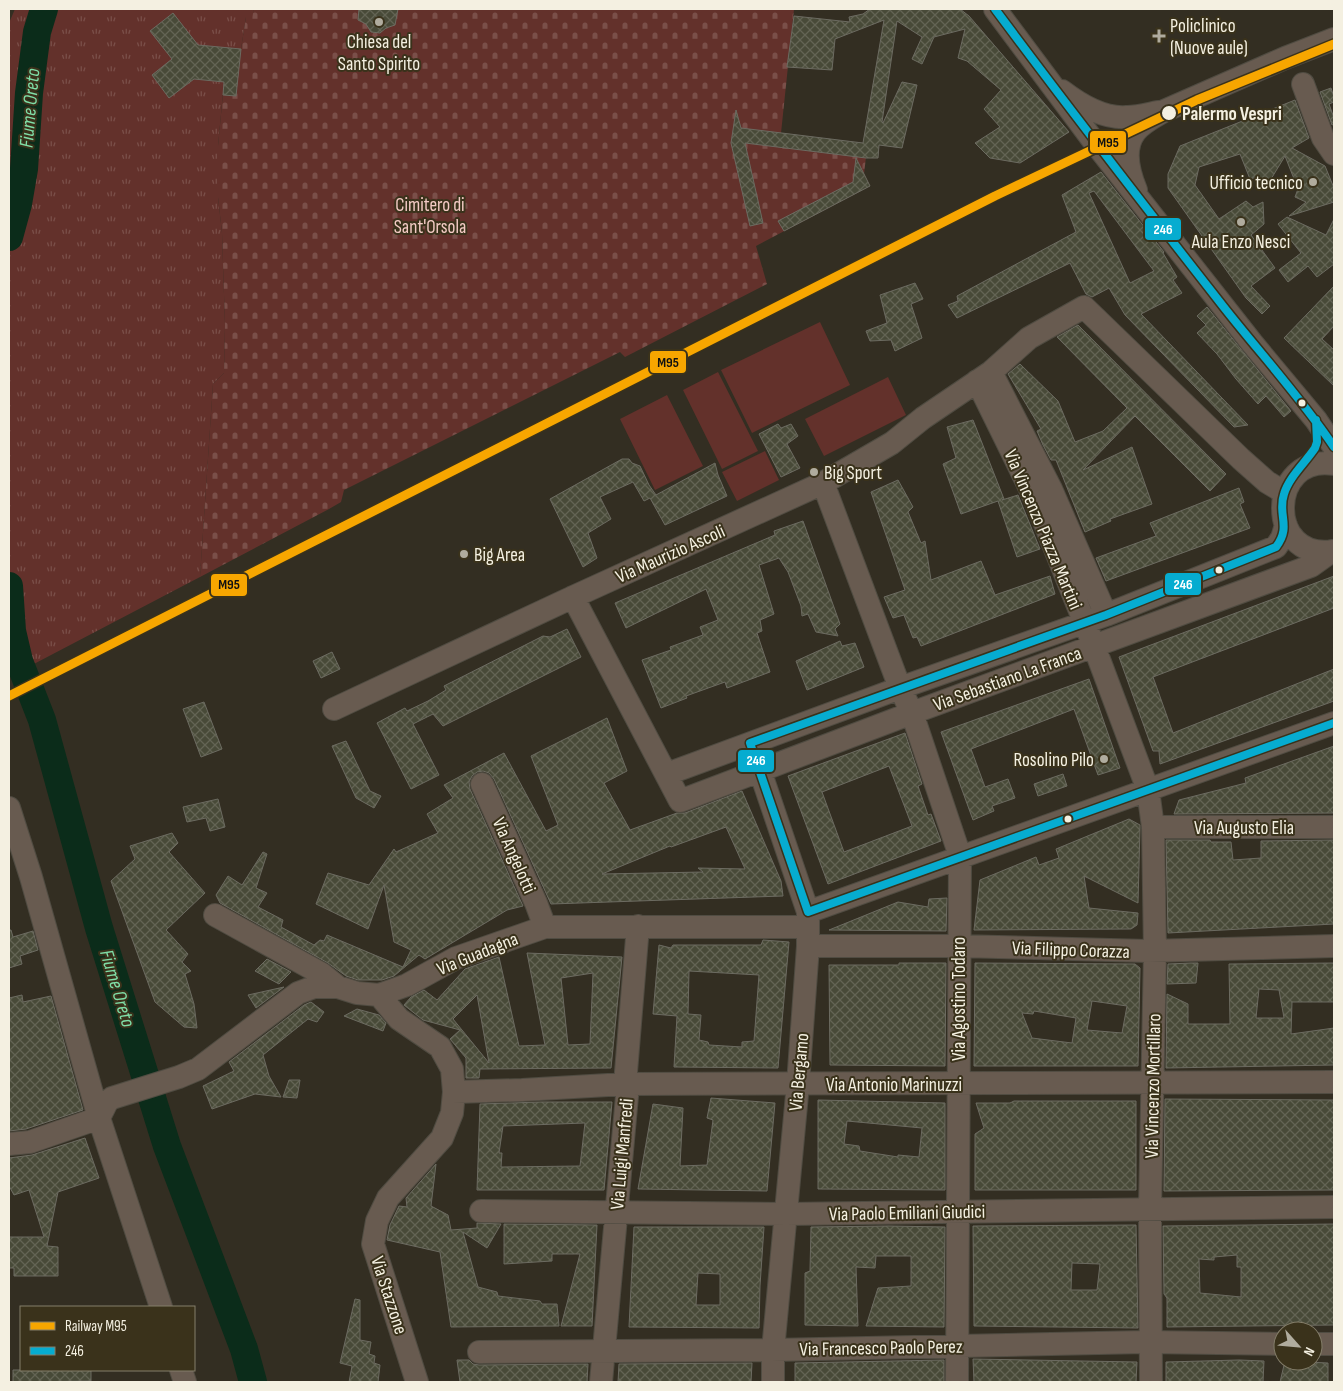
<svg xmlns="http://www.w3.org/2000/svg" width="1343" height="1391" viewBox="0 0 1343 1391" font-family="'Sofia Sans Condensed',sans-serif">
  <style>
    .grass { fill: url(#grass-tufts) }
    .cemetery { fill: url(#cemetery-stones) }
    .green { fill: #63312b }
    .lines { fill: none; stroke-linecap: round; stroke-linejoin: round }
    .river { stroke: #0b2c1a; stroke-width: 28 }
    .building { fill: url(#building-cross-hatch); stroke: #6c6b61; fill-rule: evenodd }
    .minor-casing { stroke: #504c42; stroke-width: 24 }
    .minor { stroke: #685b50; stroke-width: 22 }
    .bus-1-casing { stroke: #3a321b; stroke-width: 11 }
    .bus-1 { stroke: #06acd0; stroke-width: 8 }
    .rail-1-casing { stroke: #3a321b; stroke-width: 12 }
    .rail-1 { stroke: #f7a600; stroke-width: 9 }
    .poi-dot { fill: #b0ac9e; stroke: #3a321b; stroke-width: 2 }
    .stop-dot { fill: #f4f0e1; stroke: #3a321b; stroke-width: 2 }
    .labels { text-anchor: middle; stroke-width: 4; stroke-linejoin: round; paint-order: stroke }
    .poi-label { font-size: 19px; fill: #f4f0e1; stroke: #3a321b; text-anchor: start }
    .stop-label { font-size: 19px; font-weight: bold; fill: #f4f0e1; stroke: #3a321b; text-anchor: start }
    .park-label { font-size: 19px; fill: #f4cbc5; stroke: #3a321b }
    .street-label { font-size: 19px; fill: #f4f0e1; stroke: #3a321b }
    .water-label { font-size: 20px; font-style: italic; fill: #7fdea7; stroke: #3a321b }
    .line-badge { stroke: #3a321b; stroke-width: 2 }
    .badge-label { font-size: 14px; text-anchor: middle; font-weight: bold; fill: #fff }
    .pale-badge-label { font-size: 14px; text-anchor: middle; font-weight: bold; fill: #111 }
  </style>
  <defs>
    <pattern id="grass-tufts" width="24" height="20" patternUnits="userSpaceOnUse" patternTransform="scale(1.25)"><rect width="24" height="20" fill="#63312b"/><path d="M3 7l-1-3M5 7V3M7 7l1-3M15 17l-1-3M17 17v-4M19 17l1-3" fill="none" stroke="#7a4f49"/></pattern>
    <pattern id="cemetery-stones" width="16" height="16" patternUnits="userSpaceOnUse" patternTransform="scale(1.25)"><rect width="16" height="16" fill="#63312b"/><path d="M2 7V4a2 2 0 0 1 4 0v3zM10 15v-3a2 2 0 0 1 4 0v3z" fill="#7a4f49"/></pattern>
    <pattern id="building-cross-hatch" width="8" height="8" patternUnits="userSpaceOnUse" patternTransform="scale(1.25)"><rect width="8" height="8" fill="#484a38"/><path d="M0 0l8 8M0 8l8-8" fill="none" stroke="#636454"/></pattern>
  </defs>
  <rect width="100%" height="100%" fill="#332e22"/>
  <path class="grass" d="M15 9H254L253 17H246L241 49 169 55 168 63 169 98 194 79 224 82 218 146V197L222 233 225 325 224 373 213 384 200 577 9 677V23Z"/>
  <path class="cemetery" d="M254 9H794L781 133 866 157 864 174 870 186 756 246 767 284 625 357 620 352 344 490 341 502 329 509 200 577 213 384 224 373 225 325 222 233 218 197V146L224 83 194 79 169 98 152 75 167 63 169 55 150 31 173 13 198 45 241 49 246 17H252Z"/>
  <path class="green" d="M820 322 850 385 752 433 721 370Z
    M718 372 758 451 722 469 683 390Z
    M888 377 906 415 824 456 805 419Z
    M667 395 703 466 655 490 620 419Z
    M765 451 779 480 737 501 722 472Z"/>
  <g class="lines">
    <path class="river" d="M9 237 18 204 24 169 29 93 37 32 44 9
      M9 586 12 631 19 661 42 720 99 928 167 1146 244 1349 253 1382"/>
  </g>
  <path class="building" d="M359 9H398L395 25 386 28 380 33 371 32 366 24 358 20Z
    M870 9H960L969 16 1069 132 1020 163 990 158 975 143 1000 127 984 109 1001 90 967 61 958 58 965 29 934 37 922 64 912 59 922 37 897 21 882 122 883 123 902 82 917 85 902 148 879 145 878 158H866L745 143 763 223 750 226 731 143 736 110 741 128 863 143 884 20 835 39 832 70 787 67 794 16 850 22 849 17 863 14Z
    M173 13 198 45 241 49 236 96 223 95 224 82 194 79 169 98 152 75 172 59 150 31Z
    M1331 88 1334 97V102L1329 104 1334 118V124L1332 125 1320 92Z
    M1295 100 1309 138 1292 148 1325 166 1334 188V202L1289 216 1306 202 1295 197 1298 189 1285 156 1268 184 1257 177 1250 179 1240 154 1199 167 1195 185 1219 219 1246 201 1253 207 1263 202 1264 224 1251 235 1275 268 1251 286 1270 306 1262 314 1246 298 1168 188V174L1180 146Z
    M856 158 870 186 784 231 778 221 853 182Z
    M1101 172 1164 252 1163 253 1177 277 1173 280 1182 293 1141 314 1248 425 1234 427 1125 315 1109 288 1092 297 1086 294 1070 263 957 318 948 305 958 301 957 296 1076 232 1062 195ZM1094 191 1154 271 1130 283 1089 193Z
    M1287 217 1326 235 1334 219V264L1317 277 1308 266 1288 282 1279 270 1301 253 1278 224Z
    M915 283 923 299 911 304 922 338 895 351 891 340 870 341 866 331 887 323 880 295Z
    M1334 286V326L1322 339 1334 350V386L1284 338Z
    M1207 307 1291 411 1284 417 1266 396 1258 404 1236 379 1217 354 1197 333 1206 325 1197 316Z
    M1078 325 1226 474 1210 491 1135 416 1083 470 1132 447 1152 504 1110 519 1111 521 1085 532 1056 460H1051L1043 445 1037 431 1041 429 1008 374 1020 364 1058 401 1075 442 1103 431 1127 408 1057 337Z
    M973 420 1004 499 1002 500 1018 495 1040 549 1017 557 998 501 961 514 943 464 956 458 947 427Z
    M778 424 781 428 791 424 798 436 787 444 800 468 781 477 759 434Z
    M622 459H629L632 463 640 466 649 485 656 495 715 463 718 475 727 496 665 525 650 498 644 501 633 482 600 497 611 519 588 533 597 558 583 567 550 499Z
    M898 480 913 507 908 512 921 543 925 541 931 580 981 561 995 595 1050 576 1055 594 921 646 917 637 913 638 904 615 893 618 884 597 905 590 871 492Z
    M1239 488 1244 502 1240 504 1250 528 1106 581 1096 558 1156 536 1150 523Z
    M803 521 840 624 835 629 838 636 816 632 808 614 802 616 801 606 788 572 779 558 759 565 774 614 760 620 762 631 757 633 770 672 727 688 725 682 686 696 687 698 661 708 642 660 671 650 670 647 703 635 700 627 718 620 706 589 626 628 615 603 775 535 774 531Z
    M1334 576V608L1153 677 1173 733 1334 669V701L1160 764 1159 751H1153L1119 657Z
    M567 629 581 657 443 726 433 714 413 724 439 775 411 789 377 723 405 708 407 711 428 701 446 690 444 686 543 636 550 637Z
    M840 641 842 646 855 643 864 667 807 690 796 661Z
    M332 652 340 669 321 678 313 661Z
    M1089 679 1120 768 1098 775 1074 709 971 749 985 787 1008 779 1015 798 992 806 994 811 973 820 941 732Z
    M204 702 222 749 201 757 183 709Z
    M607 718 627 771 604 783 630 830 677 813H685L742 791 781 881 783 896 551 904 494 779 489 773 483 771 477 772 472 776 469 782 470 789 523 906 507 910 425 959 419 955 394 976 382 980H358L346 976 328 963 220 903 216 895 228 876 242 885 263 852 267 854 256 888 267 893 258 907 283 920 281 927 314 945 320 940 324 941 327 935 403 967 411 950 394 942 384 885 368 929 316 904 328 873 369 885 394 849 396 852 438 833 427 814 453 798 444 785 504 753 546 831 558 825 531 756ZM726 827 745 869 698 868 703 872 602 874 670 846 671 847Z
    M905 733 922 784 918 786 928 815 931 814 941 841 828 884 788 776ZM889 766 912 826 844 852 822 792Z
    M346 741 370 791 381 796 374 808 356 798 332 746Z
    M1334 746V813L1174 814 1179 800 1246 783 1245 778Z
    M1063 774 1067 786 1038 796 1034 784Z
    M218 799 225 827 210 831 206 818 187 822 183 807Z
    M1129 819 1140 825V828L1138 903 1084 876 1089 908 1138 913 1137 925 1131 929 974 930 980 880 1036 857 1039 865 1059 858 1056 849Z
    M172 833 178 843 169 852 205 893 166 930 188 954 182 962 191 971 185 974 194 1004 197 1028 184 1027 155 1002 111 881 135 859 130 846Z
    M1166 840H1210L1211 842H1231L1233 860 1261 858V841L1334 840V924L1168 933Z
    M947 898 946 931 829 930 898 902 928 907 929 899Z
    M9 930H11L13 937 33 931 38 950 20 956 22 964 9 968Z
    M763 940 789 942 778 1068 674 1067 677 1016 653 1014 659 945 671 948 673 945H761ZM689 971 759 975 754 1041 742 1042V1047L709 1045 708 1042 699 1040 701 1015 688 1014Z
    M527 953 622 957 611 1068 480 1069 479 1078H466V1058L450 1039 460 1030 423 1020 404 1005 411 997 424 990 437 1000 465 969 499 957 519 1046 545 1045ZM593 973 590 1044 568 1045 561 978ZM477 995 489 1063 453 1019Z
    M267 959 291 972 279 984 255 971Z
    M899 963H946L945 1066 830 1065 829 965H899Z
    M975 963 1135 964 1140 968 1138 1066H974ZM1092 1001 1127 1006 1122 1033 1087 1030ZM1034 1011 1076 1018 1072 1043 1032 1038 1022 1013 1033 1014Z
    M1191 963H1198L1196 983 1167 984 1168 964Z
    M1334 963V1002H1292L1291 1034 1334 1028V1065L1166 1068 1167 994 1188 1004V1024H1230L1229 964ZM1259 989 1279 990 1284 1018H1256Z
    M284 987 256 1008 248 995Z
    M22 995 23 1002 51 996 83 1110 26 1129 9 1131V998Z
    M311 1002 324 1012 317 1022 308 1019 263 1055 269 1076 281 1097 255 1094 212 1109 203 1086 234 1071 229 1062 304 1005Z
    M357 1009 379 1015 386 1023 383 1031 344 1016Z
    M289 1080H300L297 1098 283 1097Z
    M711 1098 775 1103 767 1191 638 1189 653 1104 683 1108 680 1166 707 1165 713 1120 707 1118Z
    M1165 1099 1334 1100V1190L1164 1191Z
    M818 1100 945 1103V1190L818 1189ZM847 1121 922 1128 919 1157 898 1155V1157L860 1151 859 1146 844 1144Z
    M1014 1101H1136V1190H975V1134L984 1128 976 1103H1010Z
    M541 1102H612L604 1190H477L480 1104ZM585 1123 580 1166 501 1167 502 1153H499L503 1126Z
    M85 1138 99 1178 58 1192 47 1246 58 1247V1276H14V1268H9V1237H44L29 1190 14 1195 9 1186V1158L32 1155Z
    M436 1164 431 1206 448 1215 451 1230 477 1228V1223L501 1224 487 1248 463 1232 478 1287 497 1292 498 1296 540 1301 542 1304H557L559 1326 451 1327 440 1252 387 1240 390 1225 399 1206 407 1207 406 1198Z
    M504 1224 597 1225 592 1326H561L580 1254H552V1261L504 1264Z
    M1334 1224V1325L1167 1327V1298L1164 1294 1163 1226ZM1237 1255V1267H1241V1297L1200 1293 1199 1259 1214 1260V1257Z
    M1136 1225 1138 1328 974 1326 973 1226ZM1072 1263 1100 1264 1097 1290H1071Z
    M889 1226 945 1227 944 1327 866 1326 878 1288 911 1286V1256H876L875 1268 856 1267 858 1326 805 1325V1273L810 1271 811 1227Z
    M634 1227H764L760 1286 759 1328 629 1327ZM698 1273 720 1274V1305H696Z
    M355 1299 360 1300V1340L371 1342 369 1354 375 1356 374 1363 380 1365 378 1382H349L352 1366 340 1363Z
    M973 1359 1137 1362 1136 1382H974Z
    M457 1360H469L473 1364 479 1365 588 1364 587 1382H460Z
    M944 1360V1382H795V1363Z
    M1239 1360 1264 1361 1263 1382H1166V1362Z
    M1285 1361 1328 1363V1382H1280Z
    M752 1363 751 1382H618L619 1364Z
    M13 1370H91V1381L13 1382Z"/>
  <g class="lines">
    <defs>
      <path id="minor" d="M995 9 1095 143 1252 343 1316 420 1334 447
        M1303 84 1323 138 1334 154
        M1062 91C1079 104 1104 119 1127 117 1137 117 1148 114 1158 112
        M1136 190C1129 173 1122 149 1135 132 1142 123 1154 117 1164 111L1285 58 1334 39
        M991 372 1051 489 1106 615
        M977 381 1035 499 1094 646 1148 790 1153 827 1155 951 1150 1209 1151 1382
        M1334 464C1267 453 1265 562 1334 551
        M823 483 900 688 912 713 960 856 957 1382
        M573 597 680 801 912 713 1311 566 1332 551
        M334 709 573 597 823 483 892 443 923 418 991 372 1029 338 1084 307 1241 459 1267 482 1285 493
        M755 756 808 912V946L798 1084 773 1350V1382
        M667 774 900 688 1106 615 1276 547 1282 538 1286 525
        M482 784 536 903 545 927
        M9 808 31 877 99 1118 161 1307
        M1153 827H1334
        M808 912 1334 723
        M215 915 322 974 338 987
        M808 946H959L1148 951 1334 946
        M379 995 399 1019 440 1047 452 1069 454 1092 452 1113 442 1138 388 1198 377 1221 373 1244 417 1382
        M454 1092 522 1090 625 1084 1334 1082
        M9 1144 30 1142 99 1118 107 1102 112 1098 179 1077 198 1069 298 993 314 987H338L357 993 379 995 407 985 456 958 545 927H808
        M481 1211 786 1214 1334 1207
        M1313 1344H1334
        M479 1352 773 1350 1145 1342 1283 1344
        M181 1370 185 1382
        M601 1382 627 1096 625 1084 638 926"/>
    </defs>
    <use href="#minor" class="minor-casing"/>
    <use href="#minor" class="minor"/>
    <defs>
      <path id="bus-1" d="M995 9C1068 107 1143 204 1219 301 1257 350 1300 396 1334 447
        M1316 420 1317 442 1315 448C1305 463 1289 477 1284 494 1277 515 1292 526 1276 547L1106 615 750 743 808 912 1334 723"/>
    </defs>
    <use href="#bus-1" class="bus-1-casing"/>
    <use href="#bus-1" class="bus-1"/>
    <defs>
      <path id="rail-1" d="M9 696 995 196 1197 100 1334 44"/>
    </defs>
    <use href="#rail-1" class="rail-1-casing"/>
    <use href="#rail-1" class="rail-1"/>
  </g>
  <g class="poi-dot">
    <circle cx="379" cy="22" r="5"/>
    <path d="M1156.5 28.5h5v5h5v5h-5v5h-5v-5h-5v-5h5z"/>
    <circle cx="1313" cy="182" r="5"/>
    <circle cx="1241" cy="222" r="5"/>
    <circle cx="814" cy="472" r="5"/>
    <circle cx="464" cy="554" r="5"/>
    <circle cx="1104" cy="759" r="5"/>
  </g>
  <g class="stop-dot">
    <circle cx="1169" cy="113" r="8"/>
    <circle cx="1302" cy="403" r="4.5"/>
    <circle cx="1219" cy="570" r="4.5"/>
    <circle cx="1068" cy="819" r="4.5"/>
  </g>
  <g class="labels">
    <g class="poi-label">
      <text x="1170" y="32">Policlinico<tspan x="1170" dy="22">(Nuove aule)</tspan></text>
      <text x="379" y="48" text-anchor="middle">Chiesa del<tspan x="379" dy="22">Santo Spirito</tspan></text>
      <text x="1303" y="189" text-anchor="end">Ufficio tecnico</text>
      <text x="1241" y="248" text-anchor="middle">Aula Enzo Nesci</text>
      <text x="824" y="479">Big Sport</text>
      <text x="474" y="561">Big Area</text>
      <text x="1094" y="766" text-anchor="end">Rosolino Pilo</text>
    </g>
    <g class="stop-label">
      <text x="1182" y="120">Palermo Vespri</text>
    </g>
    <g class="park-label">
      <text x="430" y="211">Cimitero di<tspan x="430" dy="22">Sant'Orsola</tspan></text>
    </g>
    <g class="street-label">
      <text transform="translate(1044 529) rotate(67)" y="7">Via Vincenzo Piazza Martini</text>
      <text transform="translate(670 553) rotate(-24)" y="7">Via Maurizio Ascoli</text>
      <text transform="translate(1007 678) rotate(-20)" y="7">Via Sebastiano La Franca</text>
      <text x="1244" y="834">Via Augusto Elia</text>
      <text transform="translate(515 855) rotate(66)" y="7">Via Angelotti</text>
      <text transform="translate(1071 949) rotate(2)" y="7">Via Filippo Corazza</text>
      <text transform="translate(477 953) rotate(-22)" y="7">Via Guadagna</text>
      <text transform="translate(958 999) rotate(-90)" y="7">Via Agostino Todaro</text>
      <text transform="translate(798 1072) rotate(-85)" y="7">Via Bergamo</text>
      <text x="894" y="1091">Via Antonio Marinuzzi</text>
      <text transform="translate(1152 1086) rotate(-89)" y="7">Via Vincenzo Mortillaro</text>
      <text transform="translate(621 1154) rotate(-85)" y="7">Via Luigi Manfredi</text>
      <text transform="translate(907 1212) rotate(-1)" y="7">Via Paolo Emiliani Giudici</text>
      <text transform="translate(390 1295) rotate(72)" y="7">Via Stazzone</text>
      <text transform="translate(881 1347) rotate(-1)" y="7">Via Francesco Paolo Perez</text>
    </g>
    <g class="water-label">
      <text transform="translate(29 108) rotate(-85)" y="7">Fiume Oreto</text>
      <text transform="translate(118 988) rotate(73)" y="7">Fiume Oreto</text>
    </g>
  </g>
  <g class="line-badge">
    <rect x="1089" y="130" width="38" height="24" rx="5" fill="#f7a600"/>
    <rect x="1144" y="217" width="38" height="24" rx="5" fill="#06acd0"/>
    <rect x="649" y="350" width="38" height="24" rx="5" fill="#f7a600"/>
    <rect x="1164" y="572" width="38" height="24" rx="5" fill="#06acd0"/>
    <rect x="210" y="573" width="38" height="24" rx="5" fill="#f7a600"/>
    <rect x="737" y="749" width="38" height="24" rx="5" fill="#06acd0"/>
  </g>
  <g class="badge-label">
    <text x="1163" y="234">246</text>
    <text x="1183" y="589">246</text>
    <text x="756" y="765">246</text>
  </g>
  <g class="pale-badge-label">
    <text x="1108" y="147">M95</text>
    <text x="668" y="367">M95</text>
    <text x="229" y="589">M95</text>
  </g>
  <rect width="1343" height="1391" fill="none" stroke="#f4f0e1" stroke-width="20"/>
  <rect x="20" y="1306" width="175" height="65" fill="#3a321b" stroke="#847e6a"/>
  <rect x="30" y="1322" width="25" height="8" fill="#f7a600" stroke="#847e6a"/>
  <text x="65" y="1331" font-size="15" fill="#f4f0e1">Railway M95</text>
  <rect x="30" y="1347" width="25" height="8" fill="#06acd0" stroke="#847e6a"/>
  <text x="65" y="1356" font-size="15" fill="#f4f0e1">246</text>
  <g transform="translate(1298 1346) rotate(117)"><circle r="24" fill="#3a321b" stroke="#847e6a"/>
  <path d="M0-4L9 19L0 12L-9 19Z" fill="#b0ac9e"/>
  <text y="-8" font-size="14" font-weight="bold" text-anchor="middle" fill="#f4f0e1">N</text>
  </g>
</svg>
